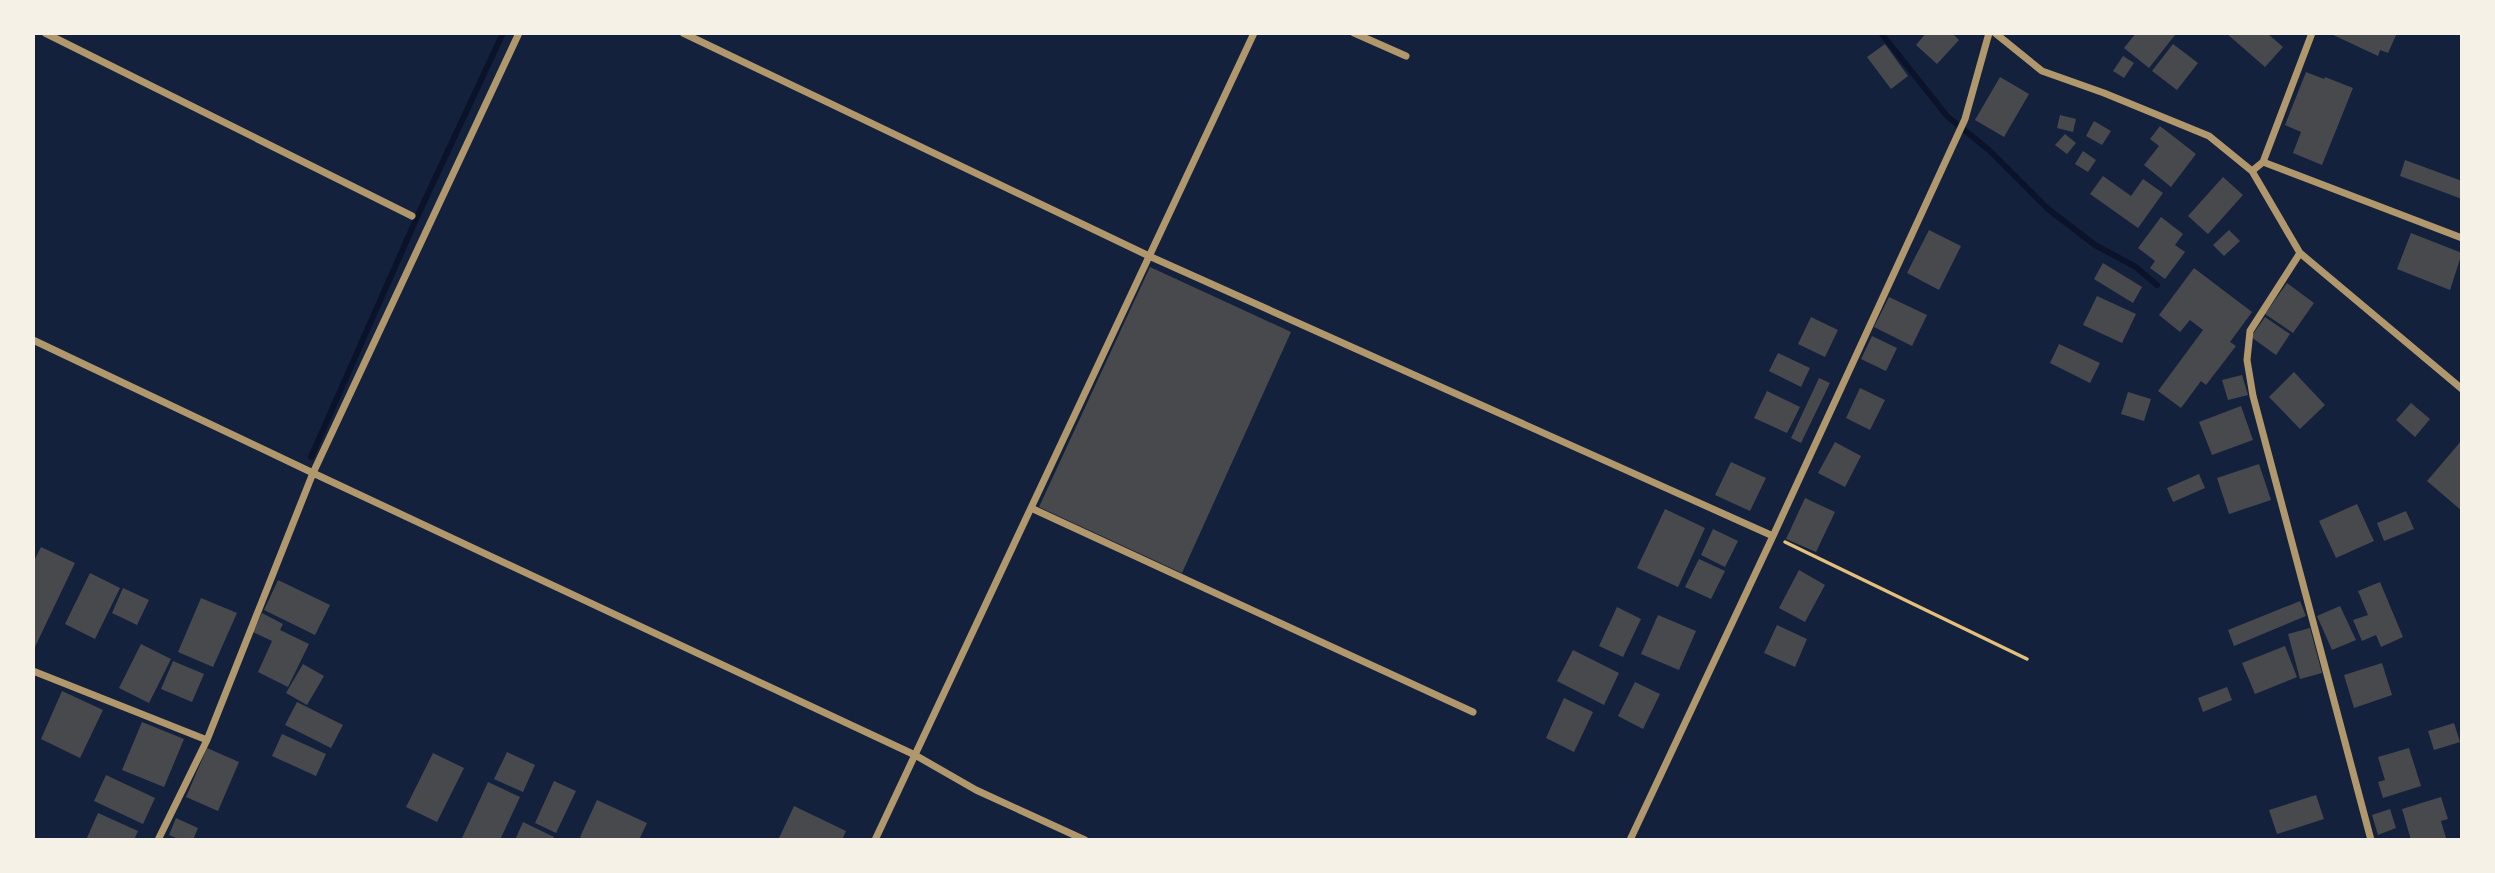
<svg xmlns="http://www.w3.org/2000/svg" width="2495" height="873" viewBox="0 0 2495 873" font-family="'Asap Condensed',sans-serif">
  <style>
    .lines { fill: none; stroke-linecap: round; stroke-linejoin: round }
    .stream { stroke: #0b132b; stroke-width: 6 }
    .building { fill: #48494c }
    .path { stroke: #e5c07b; stroke-width: 3.5 }
    .minor { stroke: #b1986c; stroke-width: 7 }
  </style>
  <rect width="100%" height="100%" fill="#14213d"/>
  <g class="lines">
    <path class="stream" d="M1881 33 1947 116 1990 151 2048 209 2095 245 2136 267 2157 285
      M311 457 417 217 503 33"/>
  </g>
  <path class="building" d="M1926 33H1952L1959 40 1937 64 1916 45Z
    M2136 33H2173L2175 35 2149 68 2124 48Z
    M2226 33H2267L2283 47 2265 67Z
    M2329 33H2397L2388 53 2380 50 2378 56Z
    M1885 44 1908 76 1891 89 1867 57Z
    M2173 44 2198 63 2177 90 2152 71Z
    M2123 56 2134 63 2124 78 2113 71Z
    M2306 72 2324 79 2325 77 2353 88 2322 165 2293 153 2301 132 2285 125Z
    M2000 77 2029 94 2004 137 1975 120Z
    M2060 115 2076 119 2073 132 2057 128Z
    M2094 121 2111 131 2102 145 2086 136Z
    M2160 126 2196 154 2171 187 2144 165 2159 146 2150 139Z
    M2065 134 2076 143 2067 154 2055 145Z
    M2083 151 2096 160 2088 172 2075 164Z
    M2405 160 2462 181V199L2400 176Z
    M2103 176 2131 196 2143 179 2163 193 2138 228 2090 194Z
    M2223 177 2243 195 2208 234 2188 216Z
    M2161 217 2183 234 2175 245 2185 252 2165 279 2150 268 2155 261 2138 248Z
    M1929 230 1961 246 1939 290 1907 273Z
    M2229 230 2240 241 2224 256 2213 245Z
    M2411 233 2462 253 2450 290 2397 269Z
    M2103 263 2142 287 2133 303 2094 279Z
    M1150 267 1291 332 1182 573 1039 507Z
    M2194 268 2252 312 2230 342 2236 346 2206 385 2201 381 2181 408 2158 391 2203 330 2190 320 2180 332 2159 315Z
    M2287 283 2314 303 2293 333 2265 314Z
    M2097 296 2136 314 2122 343 2083 325Z
    M1889 297 1927 315 1912 346 1874 327Z
    M1811 317 1838 330 1825 357 1798 344Z
    M2265 317 2290 334 2276 355 2251 337Z
    M1872 336 1897 348 1886 371 1861 359Z
    M2059 344 2100 363 2090 383 2050 363Z
    M1778 353 1810 368 1801 387 1769 371Z
    M2294 372 2325 405 2300 429 2269 397Z
    M2242 375 2248 395 2228 400 2222 380Z
    M1819 378 1830 383 1801 443 1791 438Z
    M1860 388 1885 400 1870 430 1846 418Z
    M1767 391 1800 407 1787 433 1754 418Z
    M2128 392 2151 399 2144 421 2121 414Z
    M2411 403 2430 419 2415 437 2396 420Z
    M2241 406 2253 440 2212 455 2199 422Z
    M2462 440V511L2427 481Z
    M1835 442 1861 456 1845 487 1818 473Z
    M1731 462 1766 478 1750 511 1715 495Z
    M2259 464 2271 500 2229 514 2217 478Z
    M2199 474 2205 488 2173 502 2167 488Z
    M1805 498 1835 512 1816 552 1786 539Z
    M2357 504 2374 541 2336 558 2319 521Z
    M1665 509 1705 528 1678 587 1637 568Z
    M2406 511 2414 529 2384 541 2377 523Z
    M1713 529 1738 541 1725 567 1701 555Z
    M41 547 75 563 33 651V563Z
    M1699 559 1725 571 1711 599 1685 587Z
    M1799 570 1825 585 1805 622 1779 608Z
    M90 573 120 588 95 639 65 624Z
    M278 580 330 605 315 635 264 610Z
    M2380 582 2403 637 2381 647 2376 635 2362 641 2353 620 2368 615 2358 591Z
    M123 588 149 600 137 625 112 613Z
    M201 598 237 613 213 667 178 652Z
    M2300 601 2306 616 2234 646 2228 630Z
    M2340 606 2356 640 2332 650 2317 616Z
    M1617 607 1641 619 1623 657 1599 646Z
    M262 613 283 624 280 630 309 644 288 687 258 672 272 641 253 632Z
    M1658 615 1696 631 1679 670 1641 654Z
    M1777 625 1807 639 1795 667 1764 653Z
    M2310 628 2322 673 2300 679 2288 634Z
    M141 644 171 659 149 703 119 688Z
    M2285 646 2297 677 2255 694 2242 663Z
    M1573 650 1619 673 1604 705 1557 681Z
    M173 661 204 674 192 702 161 689Z
    M2382 663 2392 695 2354 708 2344 675Z
    M303 664 324 676 307 705 286 693Z
    M1635 682 1660 694 1643 729 1618 716Z
    M2227 687 2232 700 2203 712 2198 698Z
    M62 691 103 710 80 758 41 739Z
    M1564 698 1593 712 1574 752 1546 738Z
    M297 702 343 725 331 748 285 725Z
    M142 722 184 739 164 787 122 770Z
    M2454 723 2460 742 2434 750 2428 731Z
    M282 734 326 754 316 776 272 756Z
    M207 748 239 762 218 811 186 797Z
    M2409 748 2421 786 2383 798 2378 782 2385 780 2378 757Z
    M507 752 535 765 523 792 494 779Z
    M433 753 464 768 437 822 406 807Z
    M106 775 155 798 143 824 94 801Z
    M554 781 576 791 556 833 535 823Z
    M488 782 520 797 500 840H465L462 838Z
    M2316 795 2324 819 2277 834 2269 810Z
    M2441 797 2448 819 2441 821 2446 838 2439 840H2411L2402 809Z
    M597 800 647 823 639 840H584L580 837Z
    M794 806 846 831 842 840H784L779 838Z
    M2390 809 2396 828 2378 835 2372 815Z
    M98 813 138 831 134 840H86Z
    M176 818 198 828 193 840H181L169 835Z
    M523 822 554 837 553 840H515Z"/>
  <g class="lines">
    <path class="path" d="M1785 542 2027 659"/>
    <path class="minor" d="M45 33 412 216
      M683 33 1149 256 1773 536
      M1354 33 1406 56
      M1995 33 2042 71 2104 93 2209 136 2252 171 2300 253 2462 389
      M2263 162 2462 238
      M2252 171 2263 162 2312 33
      M2300 253 2250 331 2247 360 2253 396 2371 840
      M33 340 313 473 915 755 976 790 1085 840
      M1031 508 1473 712
      M33 671 207 740
      M158 840 207 740 313 473 519 33
      M875 840 1254 33
      M1630 840 1773 536 1965 119 1989 33"/>
  </g>
  <rect width="2495" height="873" fill="none" stroke="#f6f1e7" stroke-width="70"/>
</svg>
